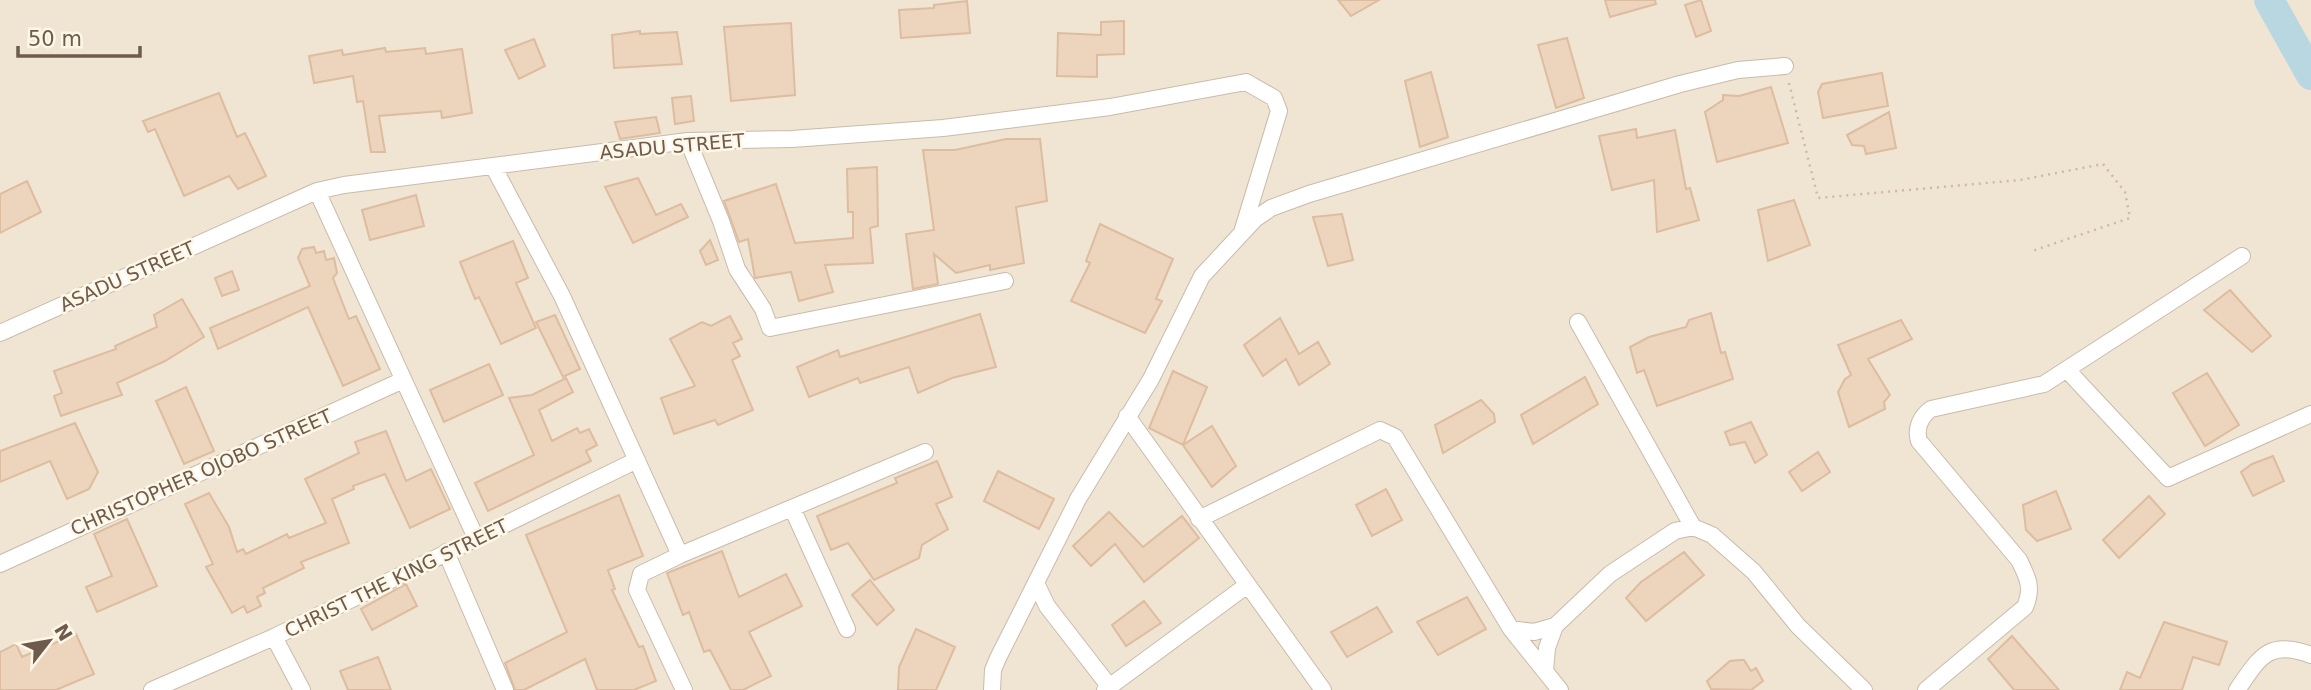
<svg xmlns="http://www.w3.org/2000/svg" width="2311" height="690" viewBox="0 0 2311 690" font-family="'DejaVu Sans',sans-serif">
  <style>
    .residential { fill: #f0e5d2 }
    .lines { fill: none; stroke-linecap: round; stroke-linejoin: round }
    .river { stroke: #b9d7e1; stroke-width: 30 }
    .building { fill: #ecd4bd; stroke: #ddbc9f; stroke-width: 2 }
    .minor-casing { stroke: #c9bbab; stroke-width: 18 }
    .path { stroke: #d0b8a1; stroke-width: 2.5; stroke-dasharray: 2 5; stroke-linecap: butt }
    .minor { stroke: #fff; stroke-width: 16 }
    .labels { text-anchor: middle; stroke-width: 5; stroke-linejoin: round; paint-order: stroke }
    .street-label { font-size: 19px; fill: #6f5b4c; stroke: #fdf7e8 }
  </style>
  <rect width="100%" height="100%" fill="#faf3e3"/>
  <path class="residential" d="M0 0H2311V690H0Z"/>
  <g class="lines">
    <path class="river" d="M2269 0 2311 75"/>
  </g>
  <path class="building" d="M1338 0H1379L1351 16Z
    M1605 0H1655L1656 4 1610 17Z
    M1701 0 1711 31 1696 37 1685 5Z
    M967 1 970 33 901 38 899 10 934 8V5Z
    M1124 21V54L1097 55V77L1057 76 1058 33 1101 35V22Z
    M791 23 795 95 731 101 724 27Z
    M640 31V34L677 32 682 64 614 68 612 35Z
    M1567 38 1584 98 1556 108 1538 45Z
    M534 39 545 66 519 79 505 50Z
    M385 48 386 52 425 48 426 54 462 49 472 113 442 118 441 111 379 116 385 152H371L363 101 357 102 353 76 314 83 309 56 342 50 343 55Z
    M1431 72 1448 137 1420 147 1405 81Z
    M1882 73 1888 106 1823 118 1818 92 1822 84Z
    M1771 87 1788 143 1717 162 1705 112 1723 100V95L1739 96Z
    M219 93 237 137 245 133 266 176 238 189 229 176 184 196 155 129 148 132 143 121Z
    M691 96 694 121 675 124 672 98Z
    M1889 112 1896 148 1866 154 1864 146 1852 145 1847 135Z
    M656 117 660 133 620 139 615 122Z
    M1636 129 1637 138 1675 130 1686 189 1690 188 1699 220 1657 232 1654 180 1612 190 1599 136Z
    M1006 139H1040L1047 201 1016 207 1024 263 990 270V265L956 273 934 254 938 284 913 289 906 234 934 230 923 150H955Z
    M877 167 878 226 870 228 873 263 825 265 833 292 799 301 791 272 755 278 748 239 739 242 724 201 776 184 795 243 853 238V212H848L847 169Z
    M638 178 656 215 681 204 688 217 633 243 605 187Z
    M27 181 41 212 0 233V194Z
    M416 195 424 226 370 240 362 210Z
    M1794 200 1810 245 1768 261 1758 210Z
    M1342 214 1353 260 1328 266 1313 217Z
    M1100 224 1173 259 1156 299 1162 301 1145 333 1071 301 1090 263 1086 261Z
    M710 240 718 260 706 265 700 251Z
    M513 241 528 278 516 283 536 328 501 344 479 297 475 299 460 262Z
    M314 247 316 253 324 251 326 260 334 258 337 273 333 278 343 304 349 319 356 316 380 369 343 386 308 307 218 349 210 328 310 286 298 258 302 249Z
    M232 271 239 290 222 296 215 278Z
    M2230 290 2271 336 2252 352 2204 310Z
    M182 299 204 337 165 361 117 383 122 395 61 416 54 396 62 393 54 371 116 349 115 346 157 327 154 315Z
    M1711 313 1721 353 1725 352 1733 379 1657 406 1644 370 1637 373 1630 347 1649 337 1686 327 1689 320Z
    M980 314 996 367 952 378 918 393 909 367 860 383 858 378 809 397 797 367 838 350 840 357Z
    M555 315 580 369 563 377 536 322Z
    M730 316 742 339 733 343 740 356 732 360 753 410 718 425 715 420 674 434 661 398 695 386 670 339 702 322 711 326Z
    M1280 318 1299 354 1318 342 1330 364 1299 385 1286 359 1263 376 1244 345Z
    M1901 320 1912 339 1868 359 1890 395 1884 402 1885 409 1849 427 1838 392 1845 379 1851 375 1838 345Z
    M489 364 503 395 444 422 430 390Z
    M1173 371 1207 387 1183 445 1149 428Z
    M2207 373 2239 425 2205 446 2173 393Z
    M1585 377 1598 404 1533 444 1521 415Z
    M566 378 573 392 539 410 552 441 577 428 580 433 589 429 597 445 586 451 591 461 488 511 475 483 534 455 509 398 532 395Z
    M186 387 214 451 184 464 156 401Z
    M1481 400 1494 414 1495 422 1443 453 1435 425Z
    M1751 422 1767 455 1755 463 1745 442 1730 445 1725 432Z
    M75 423 98 472 89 489 67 499 50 461 0 482V451Z
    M1212 426 1236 466 1212 487 1183 445Z
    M386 431 406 481 431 469 450 509 410 528 385 474 353 486 354 489 332 499 349 543 301 562 304 568 263 588 265 593 257 597 261 606 247 613 244 606 232 613 206 567 213 564 185 504 209 493 229 527 237 552 243 549 246 554 287 534 289 538 326 523 305 479 359 453 355 442Z
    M1818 452 1830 472 1802 491 1789 472Z
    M2273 456 2284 481 2253 496 2241 472 2252 464Z
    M937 461 952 497 936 504 948 529 922 545 919 558 874 580 848 543 831 550 817 516 897 483 895 478Z
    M998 471 1054 499 1039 529 984 501Z
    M1386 489 1402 520 1372 536 1356 505Z
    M2056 491 2071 529 2037 541 2026 530 2023 505Z
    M619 495 643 556 608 570 615 589 612 590 639 647 643 646 656 681 634 690H597L585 659 524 690H515L505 663 567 632 526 535Z
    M2149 496 2165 514 2119 558 2103 540Z
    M1109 512 1143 547 1182 516 1199 538 1144 582 1115 544 1091 566 1073 546Z
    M127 519 157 586 97 612 86 587 112 576 94 534Z
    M722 551 739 597 786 574 802 606 749 632 771 676 743 690H731L710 650 704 652 689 612 683 615 667 573Z
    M1684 552 1704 575 1646 621 1626 598 1641 582Z
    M870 580 894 610 877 625 852 595Z
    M406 584 417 606 372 630 361 609Z
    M1467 597 1486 629 1438 655 1417 622Z
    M1144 601 1161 623 1126 646 1112 625Z
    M1377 607 1392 632 1347 657 1331 632Z
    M2164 622 2227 642 2219 665 2193 657 2182 690H2120L2127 672 2140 678Z
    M916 629 955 647 936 690H898L899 667Z
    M76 634 94 674 56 690H0V652L16 644 22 657Z
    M2012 636 2059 690H2014L1988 659Z
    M378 657 391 690H348L340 671Z
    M1740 660H1744L1751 671 1756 668 1763 681 1751 690 1711 689 1707 681 1730 661Z"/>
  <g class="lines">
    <defs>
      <path id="minor" d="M688 141 721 221 737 269 763 309 770 328 1005 281
        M493 166 562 296 680 555
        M317 191 476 538
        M1578 322 1693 527
        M0 333 317 191 344 185 688 141 792 139 943 128 1110 107 1246 82 1274 98 1279 111 1243 229
        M2068 371 2168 478 2311 414
        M1127 416 1323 690
        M792 508 847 629
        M1199 519 1380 430 1395 437 1511 629 1560 690
        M446 552 505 690
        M0 564 401 381
        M1037 585 1047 606 1109 686
        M1511 629 1534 632 1555 626 1610 574 1675 531 1693 527 1712 535 1754 572 1798 626 1864 690
        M274 637 302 690
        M1545 671 1547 648 1555 626
        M152 690 274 637 637 460
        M684 690 637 590 641 574 680 555 925 452
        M992 690 993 670 998 658 1078 499 1151 379 1202 276 1255 219 1271 208 1309 194 1680 84 1738 70 1785 66
        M1105 690 1246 586
        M1926 690 2025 607C2033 588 2028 578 2019 560L1919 441C1915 428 1921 416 1931 409L2044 384 2242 256
        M2237 690C2260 657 2268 639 2311 655"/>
    </defs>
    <use href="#minor" class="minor-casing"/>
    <path class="path" d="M1789 83 1818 198 2020 180 2103 164 2125 192 2130 218 2032 251"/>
    <use href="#minor" class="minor"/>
  </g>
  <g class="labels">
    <g class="street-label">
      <text transform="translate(672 146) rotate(-5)" y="7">ASADU STREET</text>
      <text transform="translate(127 276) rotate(-24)" y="7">ASADU STREET</text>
      <text transform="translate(201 472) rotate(-24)" y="7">CHRISTOPHER OJOBO STREET</text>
      <text transform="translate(396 578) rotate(-26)" y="7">CHRIST THE KING STREET</text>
    </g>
  </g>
  <g transform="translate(49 641) rotate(59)" stroke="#fdf7e8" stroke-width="5" paint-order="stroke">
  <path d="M0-5L12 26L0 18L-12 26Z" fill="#6f5b4c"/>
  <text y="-10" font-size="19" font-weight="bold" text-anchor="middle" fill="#6f5b4c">N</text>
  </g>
  <path d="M18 46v10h122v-10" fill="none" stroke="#6f5b4c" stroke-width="3.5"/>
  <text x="28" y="46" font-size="21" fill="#6f5b4c" stroke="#fdf7e8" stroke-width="5" paint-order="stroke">50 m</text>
</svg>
